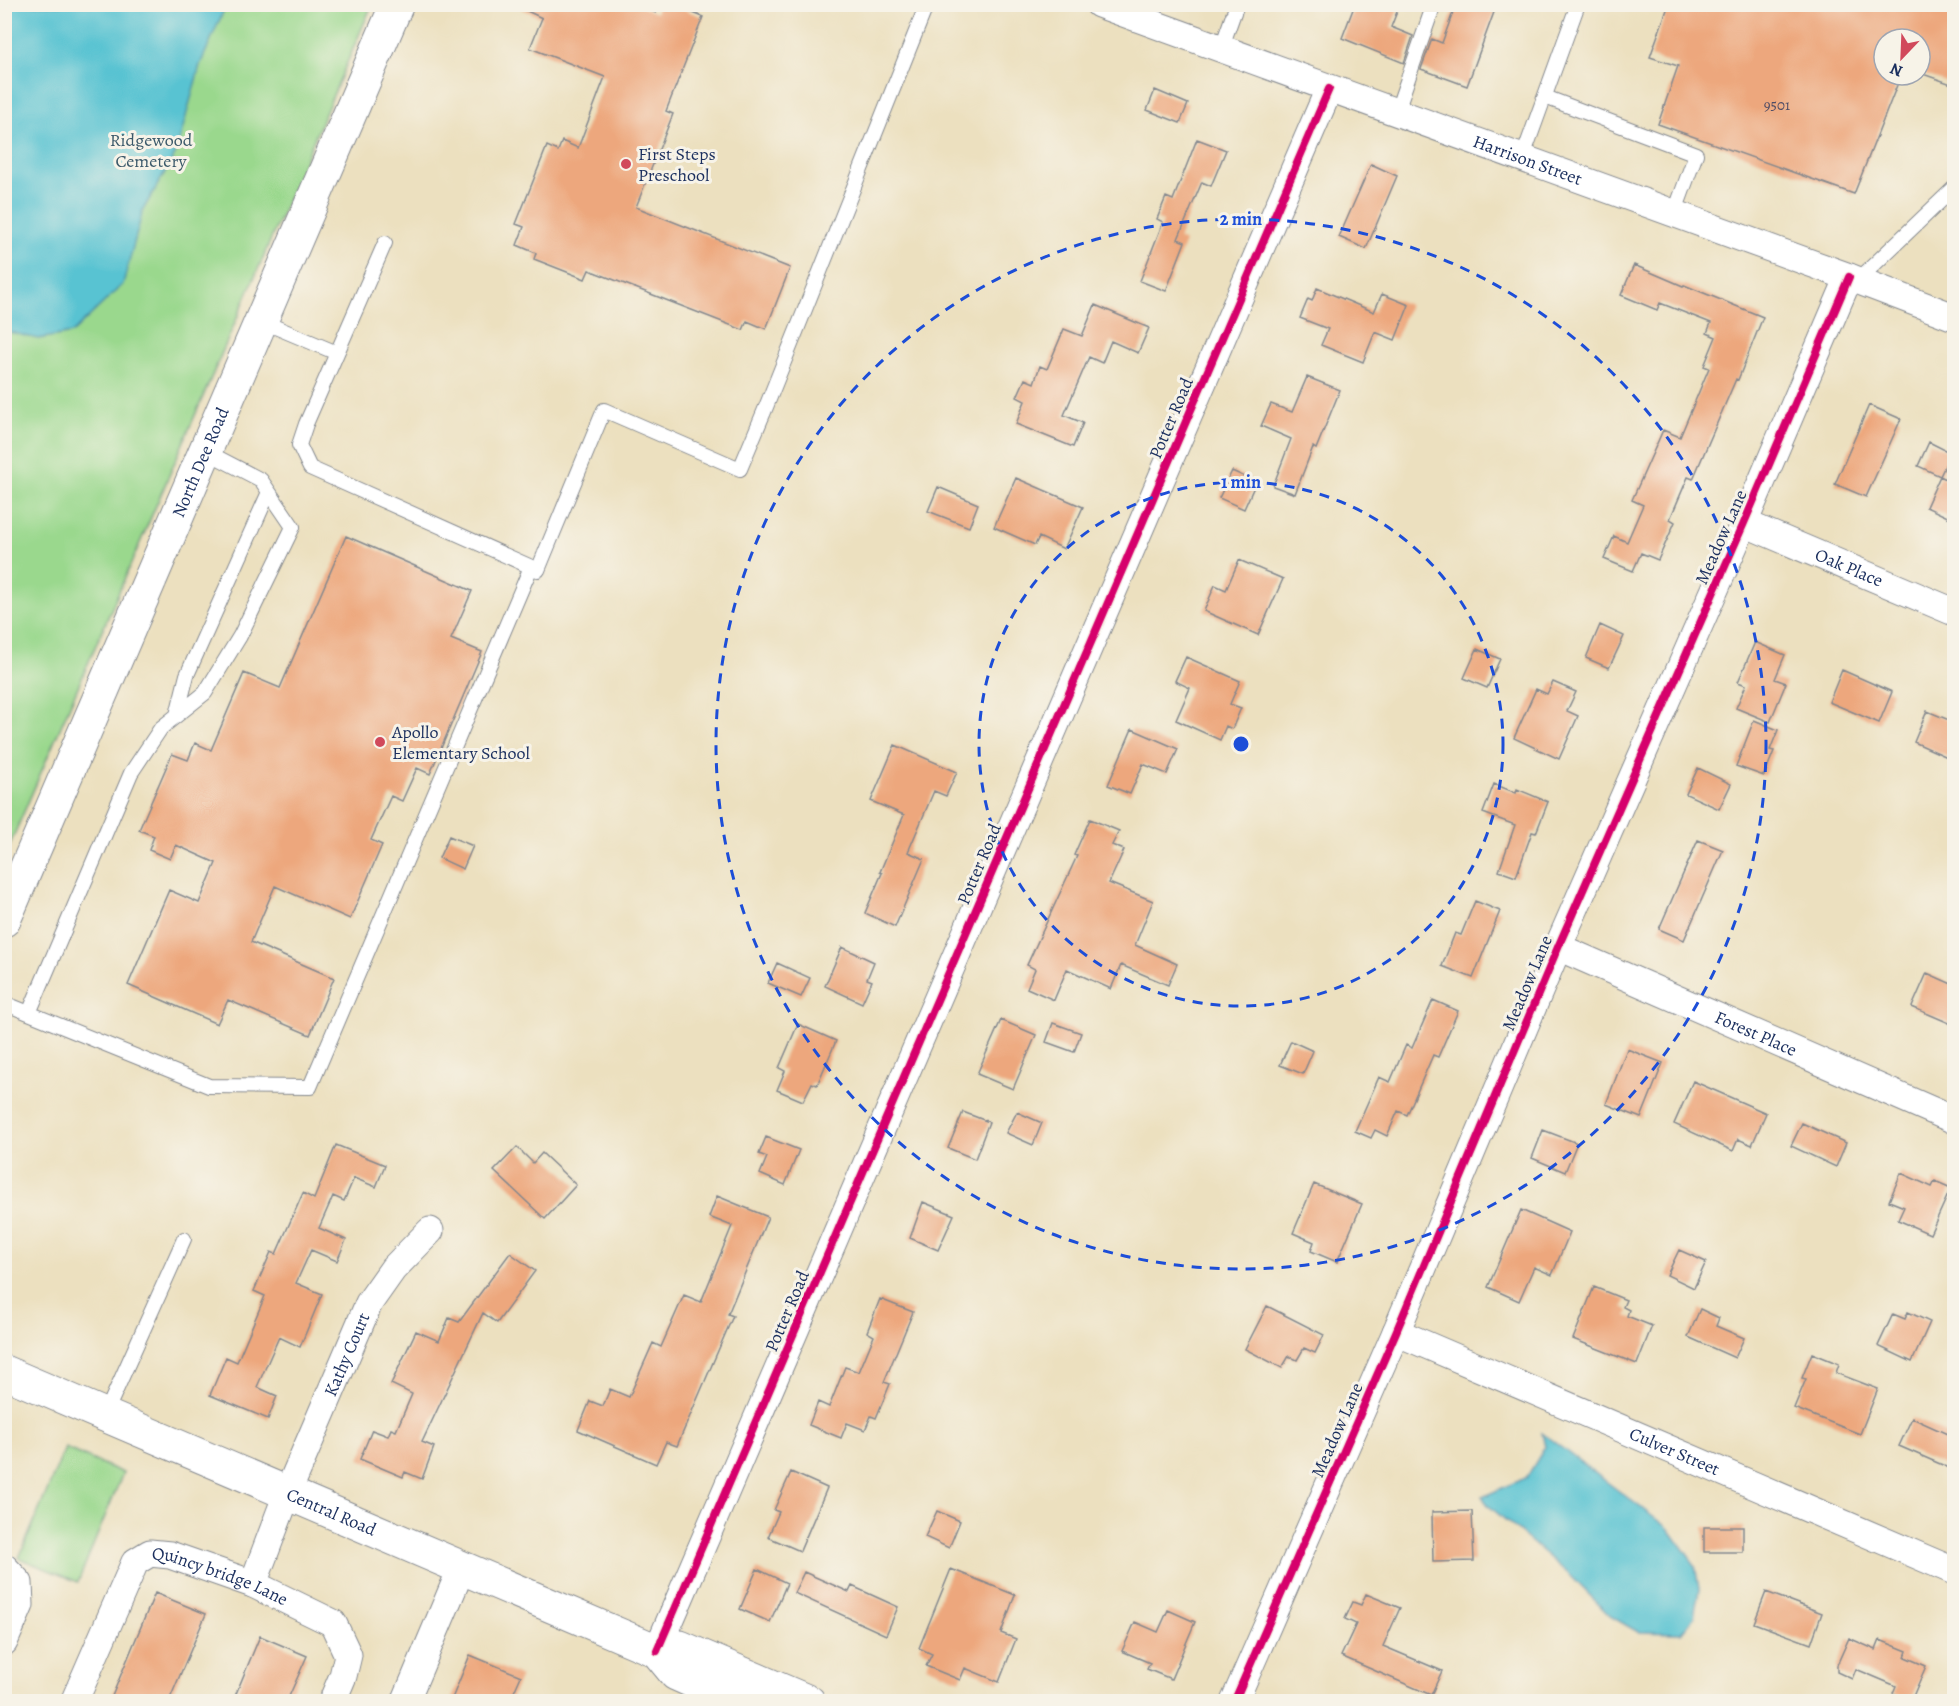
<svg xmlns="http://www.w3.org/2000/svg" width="1959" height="1706" viewBox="0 0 1959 1706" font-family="Alegreya,serif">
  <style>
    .green { fill: #9ad88d; stroke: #5a8476; stroke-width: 1.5 }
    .water { fill: #58c3d2; stroke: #3a7998; stroke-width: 1.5 }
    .building { fill: #eda77d }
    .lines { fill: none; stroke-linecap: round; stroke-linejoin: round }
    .service-casing { stroke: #84888e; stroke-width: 16 }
    .minor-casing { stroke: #84888e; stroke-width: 29 }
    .tertiary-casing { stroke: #84888e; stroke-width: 35 }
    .secondary-casing { stroke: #84888e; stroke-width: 35 }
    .service { stroke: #fff; stroke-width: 14 }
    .minor { stroke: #fff; stroke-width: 27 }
    .tertiary { stroke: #fff; stroke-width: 33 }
    .secondary { stroke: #fff; stroke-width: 33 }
    .cycleway-casing { stroke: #f7f3e8; stroke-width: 11 }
    .cycleway { stroke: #d6006c; stroke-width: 8 }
    .ring { fill: none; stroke: #1d4ed8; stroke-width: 3; stroke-dasharray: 10 8 }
    .poi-dot { fill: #d1495b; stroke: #f7f3e8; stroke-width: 2 }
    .labels { text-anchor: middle; stroke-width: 6; stroke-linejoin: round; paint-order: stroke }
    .number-label { font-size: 15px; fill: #504d66 }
    .park-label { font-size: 18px; fill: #3b596a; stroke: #f7f3e8 }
    .poi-label { font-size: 18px; fill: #1b2f5e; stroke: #f7f3e8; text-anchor: start }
    .street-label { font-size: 18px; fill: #1b2f5e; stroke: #f7f3e8 }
    .centre { fill: #1d4ed8; stroke: #f7f3e8; stroke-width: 3 }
    .ring-label { font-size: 18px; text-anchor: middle; font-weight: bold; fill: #1d4ed8; stroke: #f7f3e8; stroke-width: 6; stroke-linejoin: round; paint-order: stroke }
  </style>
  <rect width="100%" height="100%" fill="#f7f3e8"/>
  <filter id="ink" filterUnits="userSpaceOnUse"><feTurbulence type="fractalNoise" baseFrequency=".0167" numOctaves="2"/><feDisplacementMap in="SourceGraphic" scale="12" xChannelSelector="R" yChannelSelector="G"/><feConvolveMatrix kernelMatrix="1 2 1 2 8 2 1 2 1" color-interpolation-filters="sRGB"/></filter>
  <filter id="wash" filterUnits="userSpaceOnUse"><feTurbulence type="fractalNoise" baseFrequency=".008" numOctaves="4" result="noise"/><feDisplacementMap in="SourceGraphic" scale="24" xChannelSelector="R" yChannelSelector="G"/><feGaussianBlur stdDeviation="1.35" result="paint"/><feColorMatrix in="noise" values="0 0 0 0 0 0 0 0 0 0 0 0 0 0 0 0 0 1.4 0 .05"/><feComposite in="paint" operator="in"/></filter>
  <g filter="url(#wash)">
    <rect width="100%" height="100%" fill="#ece0bf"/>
    <path class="green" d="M5 5H372L5 856Z
      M65 1448 123 1473 78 1582 19 1558Z"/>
    <path class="water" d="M4 5H226L200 65 176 153 143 210 123 284 72 333 38 339 5 331Z
      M1542 1433 1669 1529 1695 1565 1699 1589 1694 1617 1681 1633 1638 1632 1610 1616 1571 1576 1489 1506 1482 1497 1527 1477 1545 1447Z"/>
    <g id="blocks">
      <path class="building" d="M512 4H635L656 13 659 4H670L703 17 666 111 673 114 636 207 790 268 766 329 747 321 743 330 589 270 585 279 534 259 536 253 517 245 524 227 516 224 547 146 558 151 562 141 578 148 605 77 530 48 542 18Z
        M1355 4H1400L1391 27 1413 36 1404 63 1342 38Z
        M1456 4H1497L1467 86 1421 69 1432 39 1442 43Z
        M1669 4H1954V85L1920 73V39H1884V75H1901L1854 194 1658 124 1678 66 1650 57Z
        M1155 90 1188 104 1180 123 1147 110Z
        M1197 139 1226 150 1211 186 1202 182 1178 239 1185 242 1166 291 1140 281 1163 222 1157 219 1166 197 1173 200Z
        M1371 164 1397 176 1366 249 1339 237Z
        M1634 265 1683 286 1684 285 1763 317 1738 380 1736 379 1693 479 1688 477 1670 519 1675 522 1658 560 1641 553 1633 571 1604 559 1614 536 1627 542 1643 505 1632 500 1663 430 1680 437 1709 368 1704 366 1716 337 1707 333 1711 323 1660 303 1657 310 1621 295Z
        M1317 288 1374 312 1382 294 1409 305 1395 340 1375 332 1363 362 1321 345 1328 329 1300 318 1308 299 1312 301Z
        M1095 305 1149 328 1138 353 1111 341 1102 363 1089 357 1064 415 1083 423 1073 447 1016 424 1025 401 1017 397 1025 379 1034 383 1040 366 1047 369 1064 329 1082 336Z
        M1307 377 1340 390 1316 449 1313 447 1295 494 1273 486 1291 439 1261 426 1271 404 1292 412Z
        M1869 405 1901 419 1866 497 1835 484Z
        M1929 442 1951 453 1940 476 1918 466Z
        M1232 471 1256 482 1244 509 1219 498Z
        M1940 476 1954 483V520L1926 507Z
        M1016 478 1083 507 1064 549 1039 537 1035 545 994 527Z
        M938 487 978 504 969 527 928 511Z
        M346 536 472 591 451 639 482 652 430 774 417 768 402 801 391 796 371 840 382 845 350 919 275 886 251 942 334 978 310 1035 228 1000 217 1024 128 985 169 890 199 903 216 863 176 845 170 859 149 850 154 836 139 830 172 754 188 760 195 743 211 750 244 673 280 688Z
        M1239 560 1283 579 1258 635 1204 611 1215 585 1226 590Z
        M1600 625 1624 636 1609 668 1586 658Z
        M1755 642 1785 655 1775 679 1786 683 1770 722 1736 708 1746 685 1738 682Z
        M1477 649 1500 659 1487 688 1464 678Z
        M1186 657 1240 681 1230 704 1241 708 1232 729 1226 726 1220 740 1176 720 1190 688 1175 681Z
        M1842 670 1892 692 1879 723 1829 702Z
        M1553 682 1576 692 1567 711 1578 716 1559 759 1514 738 1536 689 1547 694Z
        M1927 711 1954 722V760L1914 742Z
        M1754 720 1778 730 1770 750 1774 751 1764 776 1736 766Z
        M1132 729 1178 749 1167 774 1143 764 1130 794 1108 785Z
        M895 745 957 772 946 796 934 791 908 852 924 859 895 927 865 913 882 873 880 872 904 815 871 801Z
        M1698 768 1731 784 1719 809 1686 794Z
        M1494 784 1516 793 1517 789 1548 802 1536 833 1532 832 1516 877 1499 871 1515 825 1483 813Z
        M1090 819 1119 831 1112 845 1124 850 1109 883 1153 901 1135 945 1177 964 1168 985 1121 965 1111 989 1067 969 1054 1000 1027 988 1035 969 1027 965 1077 856 1074 855Z
        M449 836 473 846 463 869 439 858Z
        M1698 840 1723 850 1684 940 1659 929Z
        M1475 901 1500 911 1473 978 1442 966 1455 933 1461 935Z
        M842 947 874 962 867 979 872 981 862 1003 825 986Z
        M777 963 810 978 801 997 768 983Z
        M1927 973 1954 985V1025L1912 1007Z
        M1433 1000 1458 1011 1438 1057 1433 1055 1407 1115 1398 1111 1387 1136 1375 1130 1371 1138 1355 1131 1379 1077 1390 1082 1406 1045 1412 1048Z
        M1001 1020 1036 1035 1013 1089 977 1074Z
        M1053 1023 1081 1033 1074 1052 1046 1042Z
        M798 1024 836 1041 817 1085 812 1083 803 1101 777 1090 785 1071 779 1068Z
        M1291 1041 1313 1051 1303 1074 1280 1065Z
        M1627 1049 1663 1063 1641 1118 1606 1104Z
        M1693 1081 1766 1113 1752 1145 1738 1139 1733 1151 1674 1124Z
        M963 1112 989 1122 975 1159 948 1148Z
        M1017 1112 1042 1123 1033 1145 1006 1133Z
        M1802 1123 1846 1143 1836 1167 1791 1146Z
        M1543 1130 1577 1143 1565 1172 1532 1158Z
        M766 1137 799 1150 785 1185 760 1174 767 1157 759 1154Z
        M336 1145 385 1165 376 1187 354 1178 344 1201 333 1196 319 1228 346 1240 337 1261 311 1250 296 1283 322 1294 300 1347 279 1337 257 1387 277 1396 268 1419 210 1395 226 1357 237 1362 265 1296 254 1291 271 1252 276 1254 303 1193 314 1199Z
        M517 1147 533 1163 542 1153 576 1185 545 1219 494 1171Z
        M1901 1173 1932 1187 1935 1181 1951 1188 1930 1234 1898 1220 1904 1207 1889 1201Z
        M1314 1184 1362 1204 1337 1262 1311 1251 1314 1242 1293 1233Z
        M717 1196 768 1217 728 1314 733 1316 677 1446 666 1442 656 1464 578 1430 590 1401 603 1406 610 1389 629 1397 653 1343 661 1347 684 1295 701 1302 732 1226 709 1217Z
        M923 1202 954 1215 938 1250 910 1238Z
        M1521 1210 1570 1232 1552 1275 1534 1267 1519 1301 1488 1287Z
        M1679 1250 1706 1262 1694 1288 1667 1275Z
        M510 1253 535 1271 497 1323 483 1313 422 1442 434 1447 422 1479 405 1472 403 1477 360 1459 372 1430 388 1436 391 1429 396 1431 412 1394 391 1384 416 1331 439 1341 449 1318 459 1322Z
        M1594 1287 1626 1300 1623 1307 1629 1310 1627 1316 1652 1326 1637 1364 1573 1339Z
        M880 1299 913 1312 884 1382 890 1384 876 1418 871 1416 865 1430 847 1423 841 1438 809 1425 818 1402 829 1407 845 1367 859 1372 874 1336 867 1332Z
        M1267 1306 1324 1335 1315 1353 1304 1348 1297 1360 1289 1356 1282 1368 1245 1349Z
        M1700 1309 1719 1318 1716 1326 1744 1338 1735 1358 1688 1337Z
        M1908 1312 1930 1322 1912 1362 1878 1346 1893 1314 1905 1319Z
        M1812 1353 1839 1364 1836 1373 1878 1389 1860 1434 1794 1408 1806 1379 1802 1378Z
        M1912 1418 1954 1437V1470L1899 1446Z
        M791 1472 827 1488 800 1551 768 1537 779 1512 774 1510Z
        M937 1511 960 1521 949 1548 925 1537Z
        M1472 1511 1474 1561 1433 1562 1432 1512Z
        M1704 1527H1743V1552H1704Z
        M757 1569 787 1583 770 1622 740 1609Z
        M951 1569 1015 1595 1001 1633 1016 1639 999 1682 965 1668 960 1680 926 1666 932 1654 919 1648Z
        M804 1572 849 1592 852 1586 898 1607 886 1635 794 1593Z
        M1766 1592 1822 1613 1811 1644 1754 1623Z
        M155 1593 206 1614 169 1701H110Z
        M1366 1594 1400 1608 1383 1646 1442 1671 1431 1695 1341 1656 1356 1624 1345 1619 1353 1602 1361 1605Z
        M1168 1610 1195 1622 1171 1679 1147 1669 1150 1663 1122 1651 1135 1622 1158 1632Z
        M260 1636 307 1656 287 1701H233Z
        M1849 1638 1876 1650 1880 1640 1907 1651 1905 1657 1926 1666 1911 1701 1893 1693 1896 1686 1856 1669 1852 1679 1837 1672V1665Z
        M470 1655 521 1676 510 1701H451Z"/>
    </g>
  </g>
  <g filter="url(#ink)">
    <use href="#blocks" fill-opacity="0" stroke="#84888e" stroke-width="1.5"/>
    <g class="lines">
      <defs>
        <path id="service" d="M1221 49 1237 4
          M1545 97 1696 154 1674 214
          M1396 113 1434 4
          M1522 159 1578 4
          M385 243 306 424 299 445 310 468 538 570 604 410 740 469 766 407 927 4
          M1858 280 1954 188
          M261 321 337 353
          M177 715 187 675 269 492
          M4 1003 209 1086 310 1087 531 567
          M29 1013 131 773 161 728 205 693 240 636 293 527 261 480 205 451
          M105 1415 184 1239"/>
        <g id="minor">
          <path id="s1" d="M1099 4 1849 277 1954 317"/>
          <path id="s2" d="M1744 523 1954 612"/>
          <path id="s3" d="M1558 947 1954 1120"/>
          <path id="s4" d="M1396 1332 1954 1571"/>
          <path d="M4 1567 19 1583 20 1605 4 1642"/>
          <path id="s5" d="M253 1584 287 1494 369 1303 393 1269 430 1231"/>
          <path d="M657 1651 1329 89"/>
          <path id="s6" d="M74 1702 135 1562 150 1553 170 1555 253 1584 333 1623 348 1655 343 1676 332 1702"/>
          <path d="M405 1702 462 1567"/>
          <path d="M1234 1702 1396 1332 1558 947 1744 523 1849 277"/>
        </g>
        <g id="tertiary">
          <path id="s7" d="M4 920 397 4"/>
        </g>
        <g id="secondary">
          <path id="s8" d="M4 1372 657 1651 676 1674 739 1702"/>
          <path d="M657 1651 680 1647 809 1702"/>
        </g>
      </defs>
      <use href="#service" class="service-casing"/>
      <use href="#minor" class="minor-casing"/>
      <use href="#tertiary" class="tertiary-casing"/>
      <use href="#secondary" class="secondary-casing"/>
      <use href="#service" class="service"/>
      <use href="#minor" class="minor"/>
      <use href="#tertiary" class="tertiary"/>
      <use href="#secondary" class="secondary"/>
      <defs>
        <path id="cycleway" d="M657 1651 1329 89
          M1234 1702 1396 1332 1558 947 1744 523 1849 277"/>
      </defs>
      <use href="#cycleway" class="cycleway-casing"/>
      <use href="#cycleway" class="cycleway"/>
    </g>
  </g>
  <g class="ring">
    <circle cx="1241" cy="744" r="262"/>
    <circle cx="1241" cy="744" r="525"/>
  </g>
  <g class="poi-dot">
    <circle cx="626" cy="164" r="6"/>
    <circle cx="380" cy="742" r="6"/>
  </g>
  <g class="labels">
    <g class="number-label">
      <text x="1777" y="110">9501</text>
    </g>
    <g class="park-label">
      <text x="151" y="146">Ridgewood<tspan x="151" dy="21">Cemetery</tspan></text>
    </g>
    <g class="poi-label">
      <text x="638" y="160">First Steps<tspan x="638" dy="21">Preschool</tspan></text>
      <text x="392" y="738">Apollo<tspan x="392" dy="21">Elementary School</tspan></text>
    </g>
    <g class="street-label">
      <text dy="6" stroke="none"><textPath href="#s1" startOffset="456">Harrison Street</textPath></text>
      <text transform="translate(1171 418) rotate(-67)" y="6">Potter Road</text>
      <text dy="6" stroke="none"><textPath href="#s7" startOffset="498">North Dee Road</textPath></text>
      <text transform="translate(1721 537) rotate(-66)" y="6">Meadow Lane</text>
      <text dy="6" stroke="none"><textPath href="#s2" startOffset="114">Oak Place</textPath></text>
      <text transform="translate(979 864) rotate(-67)" y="6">Potter Road</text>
      <text transform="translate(1527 983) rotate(-67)" y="6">Meadow Lane</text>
      <text dy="6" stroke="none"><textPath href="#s3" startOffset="216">Forest Place</textPath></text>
      <text transform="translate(787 1311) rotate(-67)" y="6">Potter Road</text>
      <text dy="6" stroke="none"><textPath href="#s5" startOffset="248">Kathy Court</textPath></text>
      <text transform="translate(1337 1430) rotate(-66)" y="6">Meadow Lane</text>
      <text dy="6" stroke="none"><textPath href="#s4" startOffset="303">Culver Street</textPath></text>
      <text dy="6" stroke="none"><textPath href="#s8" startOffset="356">Central Road</textPath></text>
      <text dy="6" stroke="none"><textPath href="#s6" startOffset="244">Quincy bridge Lane</textPath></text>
    </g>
  </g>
  <circle cx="1241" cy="744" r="9" class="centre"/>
  <g class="ring-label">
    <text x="1241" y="225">2 min</text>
    <text x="1241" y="488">1 min</text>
  </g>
  <rect width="1959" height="1706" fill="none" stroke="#f7f3e8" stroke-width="24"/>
  <g transform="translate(1902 57) rotate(203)"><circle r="28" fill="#f7f3e8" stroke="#9fa5b1" stroke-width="1.5"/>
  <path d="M0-4.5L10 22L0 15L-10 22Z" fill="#d1495b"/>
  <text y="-9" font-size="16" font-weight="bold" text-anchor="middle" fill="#1b2f5e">N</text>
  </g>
</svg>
